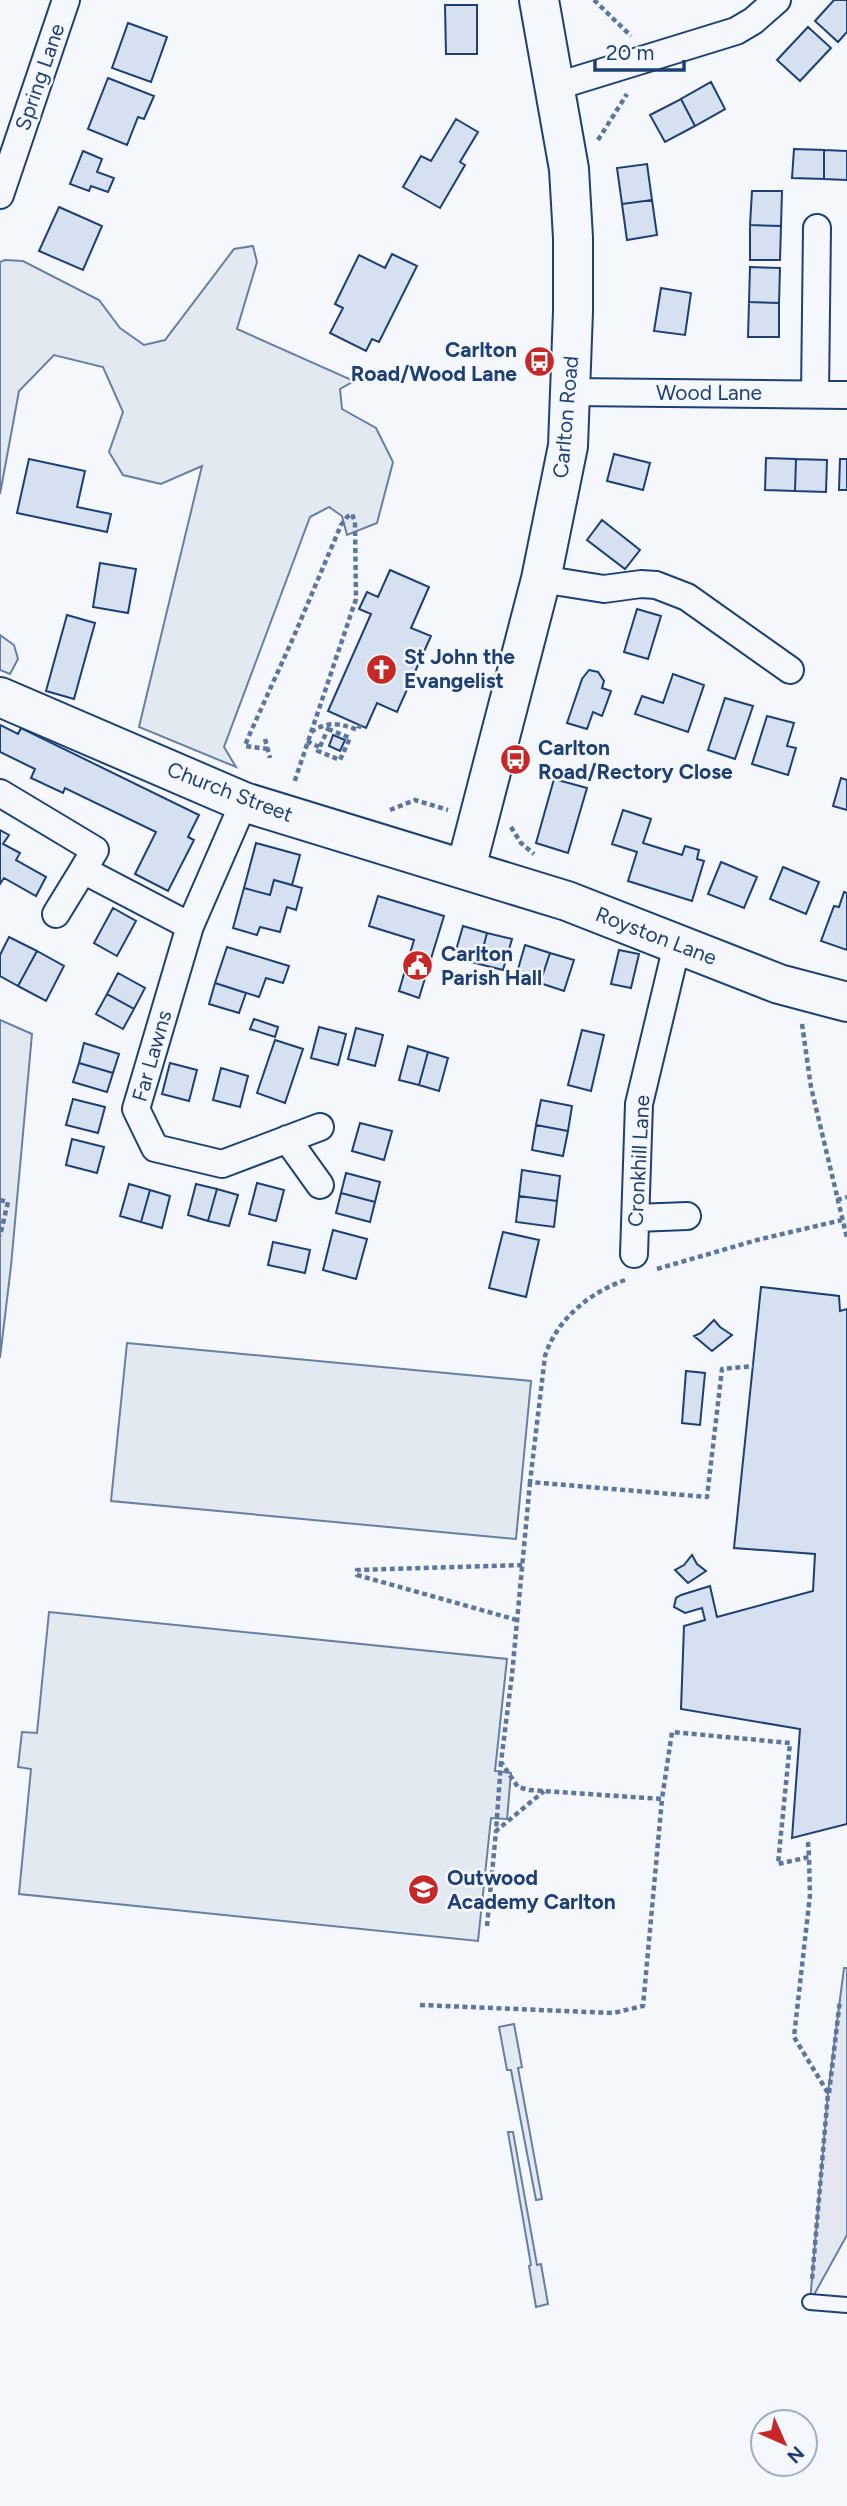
<svg xmlns="http://www.w3.org/2000/svg" width="847" height="2506" viewBox="0 0 847 2506" font-family="Figtree,sans-serif">
  <style>
    .green { fill: #e3e9f0; stroke: #687fa3; stroke-width: 2 }
    .parking { fill: #e3e8f0; stroke: #687fa3; stroke-width: 2 }
    .building { fill: #d5e0f0; stroke: #1d3f73; stroke-width: 2 }
    .lines { fill: none; stroke-linecap: round; stroke-linejoin: round }
    .lane-casing { stroke: #1d3f73; stroke-width: 18 }
    .street-casing { stroke: #1d3f73; stroke-width: 30 }
    .secondary-casing { stroke: #1d3f73; stroke-width: 42 }
    .path { stroke: #5e769c; stroke-width: 4.5; stroke-dasharray: 5 3.5; stroke-linecap: butt }
    .lane { stroke: #f4f7fb; stroke-width: 14 }
    .street { stroke: #f4f7fb; stroke-width: 26 }
    .secondary { stroke: #f4f7fb; stroke-width: 38 }
    .labels { text-anchor: middle; stroke-width: 5; stroke-linejoin: round; paint-order: stroke }
    .street-label { font-size: 21px; fill: #1d3f73; stroke: #f4f7fb }
    .poi-label { font-size: 21px; font-weight: bold; fill: #1d3f73; stroke: #f4f7fb; text-anchor: start }
  </style>
  <rect width="100%" height="100%" fill="#f4f7fb"/>
  <path class="green" d="M253 246 257 262 237 329 354 381 340 389 342 409 376 428 393 462 377 523 347 535 342 516 329 507 310 517 224 747 236 767 139 727 202 466 161 484 123 475 109 452 123 412 103 367 54 355 19 391 0 494V262L5 260 23 261 99 300 120 328 144 345 165 340 234 249Z
    M0 635 14 645 18 659 10 674 0 670Z
    M0 1020 32 1034 11 1266 0 1358Z
    M127 1343 531 1381 516 1539 111 1501Z
    M49 1612 507 1659 495 1771 511 1773 507 1819 491 1818 478 1941 19 1894 31 1769 18 1767 22 1732 37 1733Z
    M514 2024 522 2067 518 2068 542 2199 536 2200 511 2070H507L499 2027Z
    M508 2132H513L537 2265 541 2264 548 2304 536 2307 529 2266 531 2265Z"/>
  <path class="parking" d="M844 1968H847V2235L810 2302 828 2093Z"/>
  <path class="building" d="M834 0H847V32L838 42 815 21Z
    M445 5H477V54H446Z
    M128 23 167 37 151 82 112 68Z
    M808 27 831 48 800 81 777 60Z
    M108 78 154 96 144 119 138 117 127 145 88 129Z
    M711 82 725 109 695 126 681 99Z
    M681 99 695 126 665 142 650 115Z
    M456 119 478 132 460 162 465 165 440 208 403 187 421 156 431 161Z
    M794 149 824 150V179L792 178Z
    M824 150 847 151V180L824 179Z
    M83 151 102 159 97 172 114 178 108 192 91 186 89 191 70 184Z
    M647 164 652 200 622 204 617 168Z
    M752 191H782L781 226 750 225Z
    M652 200 657 235 627 240 622 204Z
    M59 207 102 226 83 270 39 251Z
    M750 225 781 226 780 260H750Z
    M392 254 417 266 379 342 372 339 366 351 330 333 343 308 335 304 359 255 385 268Z
    M750 267 780 268 779 303 749 302Z
    M661 288 691 293 685 335 654 331Z
    M749 302 779 303V337H748Z
    M614 454 650 463 643 490 607 481Z
    M766 458 796 459 795 491 765 490Z
    M29 459 85 471 77 507 111 514 107 532 17 513Z
    M796 459 827 460 826 492 795 491Z
    M840 459H847V490H839Z
    M602 520 640 550 625 569 587 540Z
    M100 563 136 569 128 613 93 607Z
    M390 570 429 587 411 628 431 636 397 712 377 703 366 728 328 711 371 614 359 609 367 592 378 597Z
    M637 609 661 616 648 659 624 652Z
    M67 615 95 623 74 699 46 691Z
    M589 670 598 672 604 681 602 688 611 691 602 716 593 712 587 729 567 723 582 679Z
    M673 674 704 685 688 732 635 714 642 696 663 703Z
    M725 698 753 706 735 759 708 750Z
    M767 716 794 723 787 746 796 748 788 775 752 764Z
    M0 725 18 734 21 728 199 815 188 837 194 840 168 891 135 874 156 832 65 788 63 793 31 778 35 769 0 752Z
    M333 735 345 740 340 751 329 746Z
    M841 778 847 780V810L833 806Z
    M554 779 587 788 568 853 536 843Z
    M623 810 651 819 643 843 682 855 685 846 699 850 697 859 704 861 692 901 628 881 637 852 612 844Z
    M0 830 9 835 3 844 20 853 16 860 46 877 36 896 4 878 0 884Z
    M256 843 300 855 292 885 274 880 270 895 244 888Z
    M721 862 757 877 744 908 708 894Z
    M783 867 819 882 806 914 770 899Z
    M274 880 302 888 296 910 287 907 280 932 260 927 257 935 233 928 244 888 270 895Z
    M844 892 847 893V950L821 941 834 906 839 907Z
    M378 896 444 916 419 998 399 991 414 940 369 926Z
    M113 908 136 921 117 956 94 943Z
    M463 926 487 933 479 964 454 957Z
    M487 933 512 939 503 970 479 964Z
    M9 937 37 951 18 986 0 976V955Z
    M525 945 550 953 540 983 516 976Z
    M227 947 289 966 283 983 266 978 259 997 215 983Z
    M619 950 639 954 631 988 611 984Z
    M37 951 64 966 46 1001 18 986Z
    M550 953 574 960 564 991 540 983Z
    M118 973 145 988 134 1009 107 994Z
    M215 983 246 993 239 1013 209 1004Z
    M107 994 134 1009 123 1029 96 1014Z
    M254 1019 278 1027 275 1037 250 1029Z
    M319 1027 346 1034 338 1065 311 1058Z
    M356 1028 383 1035 375 1066 348 1059Z
    M582 1030 604 1035 591 1091 568 1085Z
    M275 1040 303 1049 285 1103 257 1093Z
    M84 1043 119 1054 113 1073 79 1063Z
    M408 1046 428 1052 419 1085 399 1080Z
    M428 1052 448 1058 439 1091 419 1085Z
    M79 1063 113 1073 107 1092 73 1082Z
    M170 1063 197 1070 189 1101 162 1094Z
    M221 1068 248 1076 240 1107 213 1100Z
    M73 1099 105 1107 98 1133 66 1125Z
    M541 1100 572 1106 568 1131 536 1125Z
    M360 1123 392 1131 384 1160 352 1151Z
    M536 1125 568 1131 563 1156 532 1150Z
    M72 1139 104 1147 97 1173 66 1165Z
    M522 1170 560 1176 557 1201 519 1196Z
    M346 1173 380 1182 375 1202 341 1193Z
    M257 1183 284 1190 276 1221 249 1214Z
    M129 1184 150 1190 141 1222 120 1216Z
    M196 1184 217 1189 208 1221 188 1215Z
    M217 1189 238 1195 229 1226 208 1221Z
    M150 1190 170 1196 162 1228 141 1222Z
    M341 1193 375 1202 370 1222 336 1213Z
    M519 1196 557 1201 554 1227 516 1222Z
    M333 1230 367 1239 356 1279 323 1270Z
    M503 1232 539 1240 526 1297 489 1288Z
    M273 1242 310 1250 305 1273 268 1265Z
    M761 1287 839 1296 840 1311 847 1309V1824L792 1838 800 1729 681 1709 684 1626 705 1620 702 1608 685 1613 674 1607 676 1598 681 1595 710 1586 717 1617 813 1591 815 1554 734 1548Z
    M714 1320 720 1327 732 1335 712 1351 694 1336 701 1333Z
    M686 1371 705 1373 700 1425 682 1423Z
    M692 1555 697 1564 706 1571 688 1583 675 1570 684 1565Z"/>
  <g class="lines">
    <defs>
      <path id="lane" d="M810 2302 847 2305"/>
      <path id="street" d="M554 87 736 31 753 21 777 0
        M0 195 66 0
        M571 392 847 395
        M815 394 817 228
        M541 579 604 589 641 584 656 585 687 597 790 670
        M0 793 95 850 83 870 190 926
        M244 802 190 926 136 1109 155 1148 222 1164 320 1127
        M56 914 83 870
        M287 1139 320 1185
        M636 1218 687 1216
        M634 1254 639 1104 677 945"/>
      <path id="secondary" d="M0 697 244 802 567 901 779 984 847 1002
        M466 868 541 579 568 446 573 311V238L569 169 539 0"/>
    </defs>
    <use href="#lane" class="lane-casing"/>
    <use href="#street" class="street-casing"/>
    <use href="#secondary" class="secondary-casing"/>
    <path class="path" d="M594 0 631 36
      M598 140 627 94
      M328 729 350 738 340 760 318 751Z
      M311 732C328 721 339 723 358 730L360 725
      M265 739 270 758
      M307 741 319 747
      M268 749 245 746 248 738 294 636 341 525 347 517 352 514 355 522 356 599 294 783
      M390 810 415 800 448 810
      M511 827 521 843 534 854
      M802 1024 811 1087 847 1238
      M0 1200 8 1202 0 1236
      M837 1200 847 1197
      M657 1269 757 1240 842 1220
      M625 1280C589 1293 557 1319 545 1356L530 1482 707 1497 722 1369 753 1366
      M530 1482 512 1675 501 1762 518 1787 529 1790 662 1799 672 1732 790 1743 778 1864 809 1857 810 1895 794 2037 828 2093 812 2280
      M517 1620 357 1575V1570L523 1565
      M501 1762 496 1831 544 1791
      M808 1842 809 1857
      M487 1926 496 1831
      M420 2005 613 2013 643 2006 662 1799
      M829 2093 840 2000"/>
    <use href="#lane" class="lane"/>
    <use href="#street" class="street"/>
    <use href="#secondary" class="secondary"/>
  </g>
  <defs>
    <symbol id="bus-disc" viewBox="-11 -11 22 22"><circle r="9.5" fill="#c62828" stroke="#f4f7fb"/><path d="M-5-6H5V4H4V6H2V4H-2V6H-4V4H-5ZM-3.5-4V0h7V-4ZM-3.5 1.2v1.5H-2V1.2ZM2 1.2v1.5H3.5V1.2Z" fill="#fff"/></symbol>
    <symbol id="church-disc" viewBox="-11 -11 22 22"><circle r="9.5" fill="#c62828" stroke="#f4f7fb"/><path d="M-1.2-6h2.4v3.5h3.3v2.4h-3.3V6h-2.4V-.1h-3.3v-2.4h3.3Z" fill="#fff"/></symbol>
    <symbol id="civic-disc" viewBox="-11 -11 22 22"><circle r="9.5" fill="#c62828" stroke="#f4f7fb"/><path d="M-.6-6.5H3V-4.5H.6V-3L4-1V1h2V6H-6V1h2V-1L-.6-3ZM-1.2 2.5V6h2.4V2.5Z" fill="#fff"/></symbol>
    <symbol id="school-disc" viewBox="-11 -11 22 22"><circle r="9.5" fill="#c62828" stroke="#f4f7fb"/><path d="M0-5L7-2L0 1L-7-2ZM-4 1L0 2.5L4 1V4Q0 6-4 4Z" fill="#fff"/></symbol>
  </defs>
  <g fill-rule="evenodd">
    <use href="#bus-disc" x="522" y="344" width="35" height="35"/>
    <use href="#church-disc" x="364" y="652" width="35" height="35"/>
    <use href="#bus-disc" x="498" y="742" width="35" height="35"/>
    <use href="#civic-disc" x="400" y="948" width="35" height="35"/>
    <use href="#school-disc" x="406" y="1872" width="35" height="35"/>
  </g>
  <g class="labels">
    <g class="street-label">
      <text transform="translate(40 77) rotate(-71)" y="7">Spring Lane</text>
      <text x="709" y="400">Wood Lane</text>
      <text transform="translate(566 417) rotate(-85)" y="7">Carlton Road</text>
      <text transform="translate(230 792) rotate(21)" y="7">Church Street</text>
      <text transform="translate(656 936) rotate(21)" y="7">Royston Lane</text>
      <text transform="translate(152 1056) rotate(-74)" y="7">Far Lawns</text>
      <text transform="translate(639 1161) rotate(-87)" y="7">Cronkhill Lane</text>
    </g>
    <g class="poi-label">
      <text x="517" y="357" text-anchor="end">Carlton<tspan x="517" dy="24">Road/Wood Lane</tspan></text>
      <text x="404" y="664">St John the<tspan x="404" dy="24">Evangelist</tspan></text>
      <text x="538" y="755">Carlton<tspan x="538" dy="24">Road/Rectory Close</tspan></text>
      <text x="441" y="961">Carlton<tspan x="441" dy="24">Parish Hall</tspan></text>
      <text x="447" y="1885">Outwood<tspan x="447" dy="24">Academy Carlton</tspan></text>
    </g>
  </g>
  <g transform="translate(784 2443) rotate(135)"><circle r="33" fill="#f4f7fb" stroke="#9eadc5" stroke-width="2"/>
  <path d="M0-5L12 26L0 18L-12 26Z" fill="#c62828"/>
  <text y="-10" font-size="19" font-weight="bold" text-anchor="middle" fill="#1d3f73">N</text>
  </g>
  <path d="M595 60v10h89v-10" fill="none" stroke="#1d3f73" stroke-width="3.5"/>
  <text x="606" y="60" font-size="21" fill="#1d3f73" stroke="#f4f7fb" stroke-width="5" paint-order="stroke">20 m</text>
</svg>
